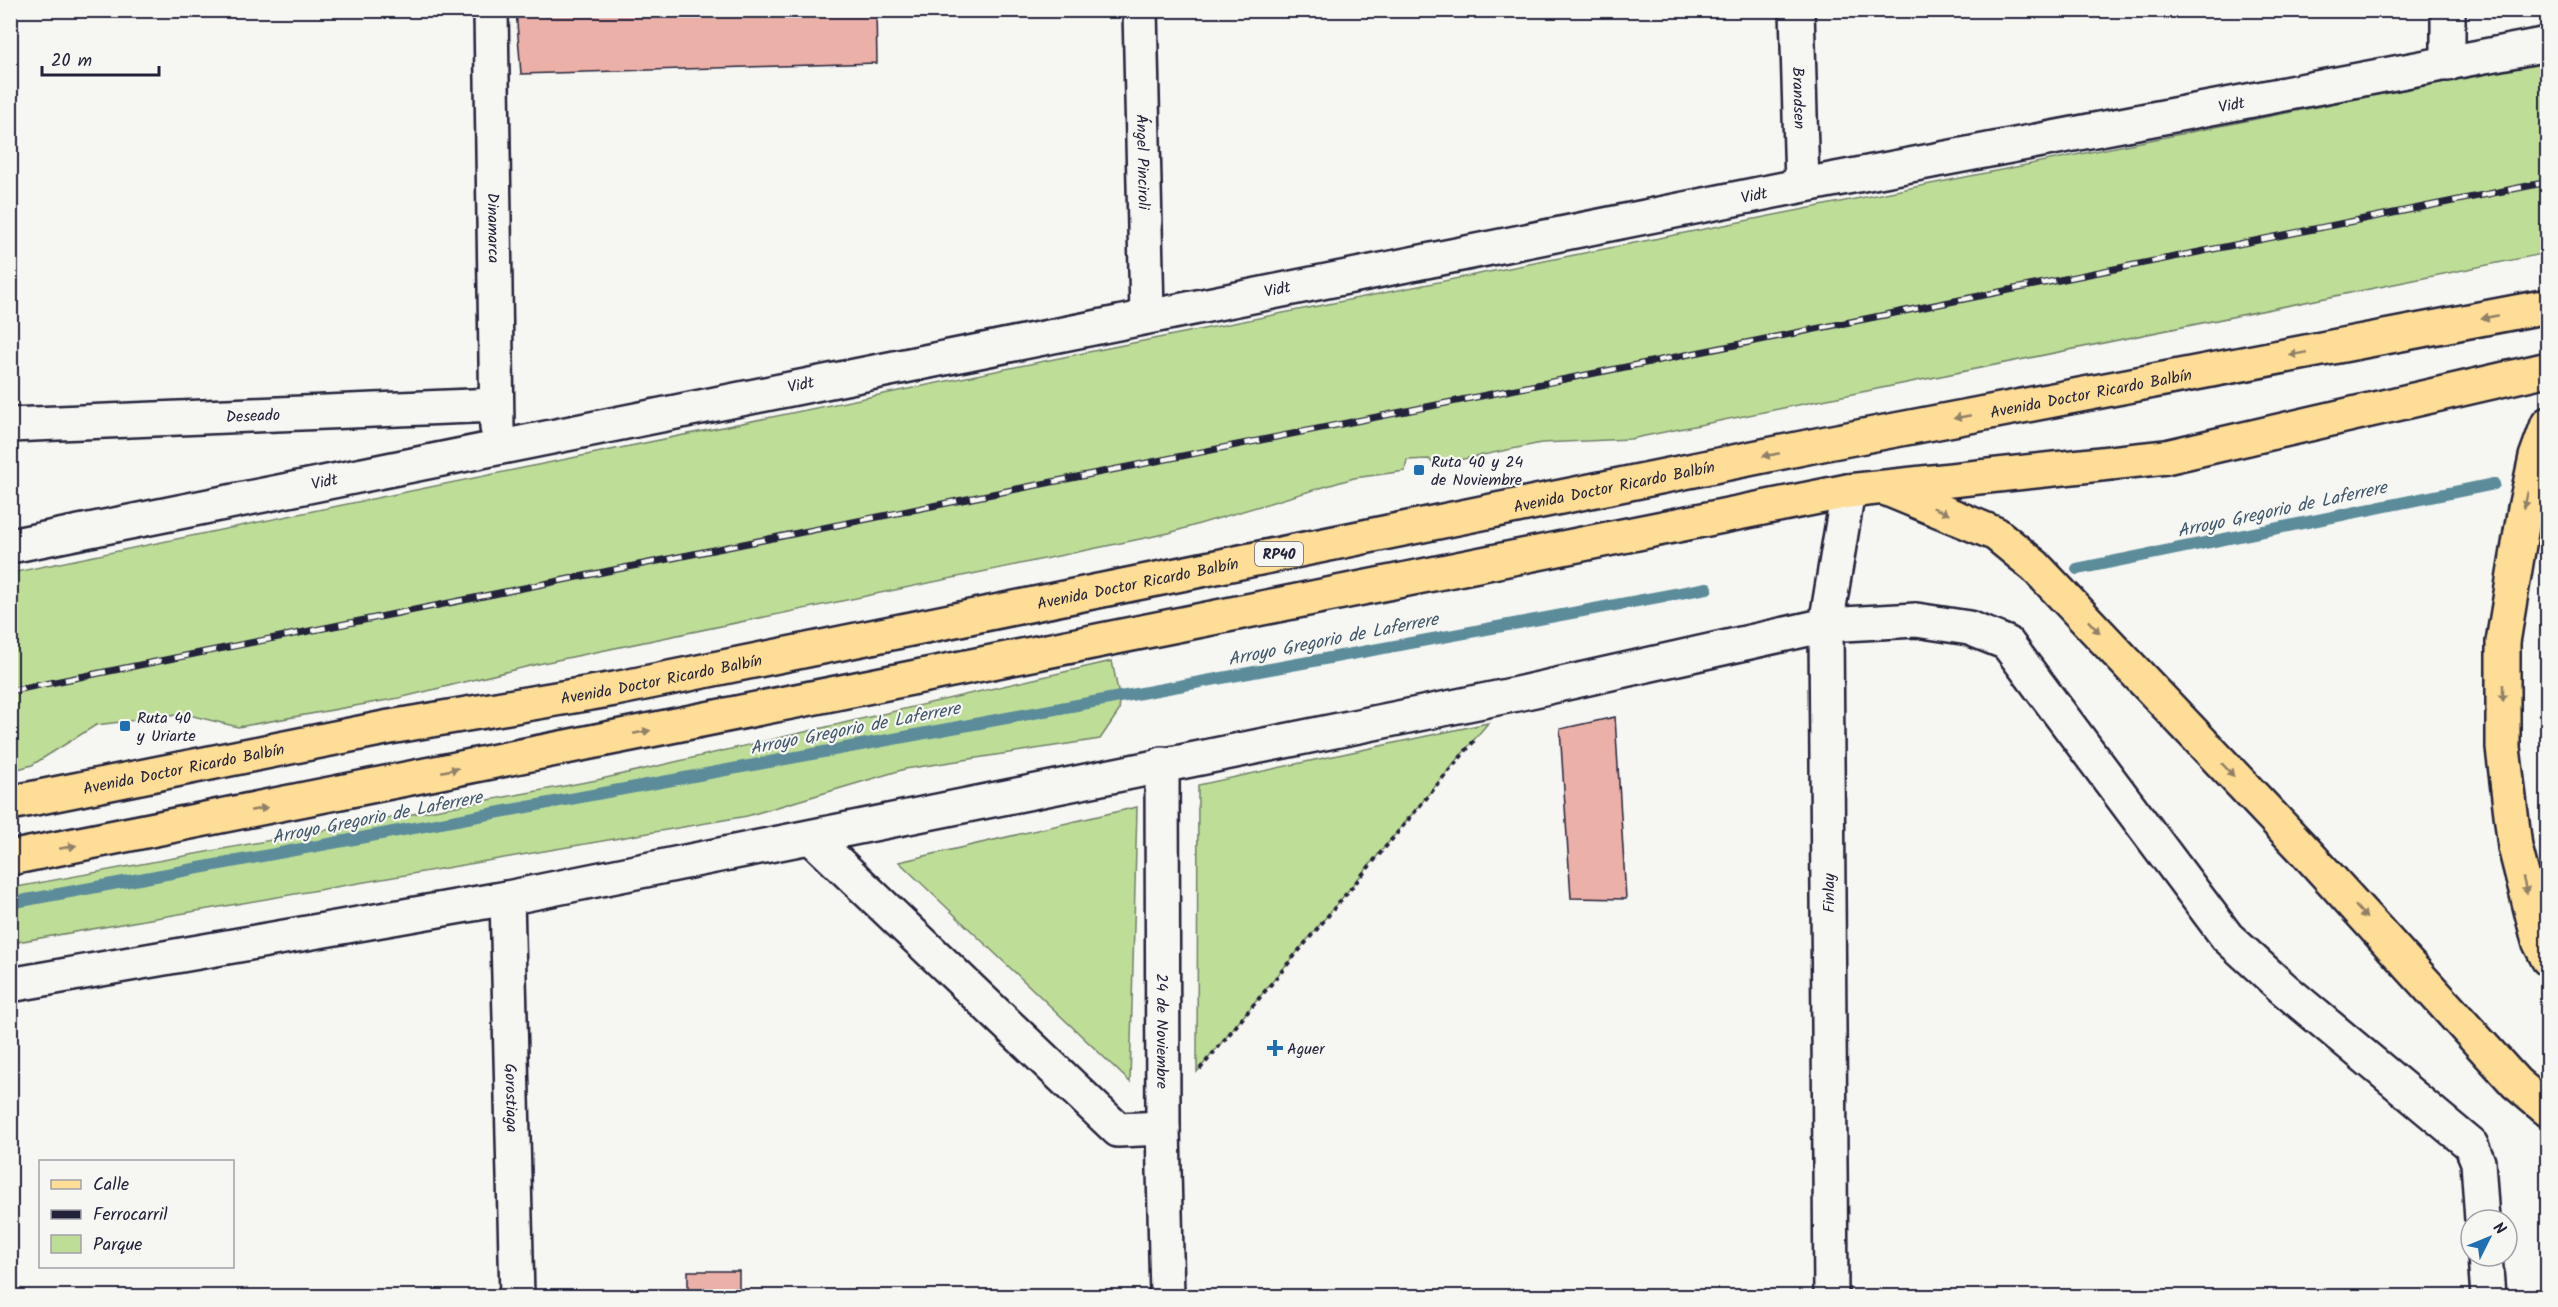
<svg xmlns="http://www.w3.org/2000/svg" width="2558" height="1307" viewBox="0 0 2558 1307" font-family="Kalam,sans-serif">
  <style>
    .green { fill: #bede97; stroke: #708069; stroke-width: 1.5 }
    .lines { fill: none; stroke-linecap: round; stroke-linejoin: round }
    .stream { stroke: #5b8c9a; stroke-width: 12 }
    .building { fill: #ebb0a7; stroke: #22223b; stroke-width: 1.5 }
    .street-casing { stroke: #22223b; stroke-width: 38 }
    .secondary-casing { stroke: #22223b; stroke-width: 38 }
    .primary-casing { stroke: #22223b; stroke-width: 38 }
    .highway-casing { stroke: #22223b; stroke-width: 38 }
    .path { stroke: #22223b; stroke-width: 4; stroke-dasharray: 4.5 4.5; stroke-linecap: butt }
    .street { stroke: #f6f6f2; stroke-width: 33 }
    .secondary { stroke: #f6f6f2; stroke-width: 33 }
    .primary { stroke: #fedd96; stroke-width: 33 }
    .highway { stroke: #fedd96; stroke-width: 33 }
    .rail-casing { stroke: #22223b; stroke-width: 7 }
    .rail { stroke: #f6f6f2; stroke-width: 4.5; stroke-dasharray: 14; stroke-linecap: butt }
    .oneway { fill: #908068 }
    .poi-dot { fill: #1f6fb2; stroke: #f6f6f2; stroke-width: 2 }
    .labels { text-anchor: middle; stroke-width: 4.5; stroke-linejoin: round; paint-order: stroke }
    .shield { fill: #f6f6f2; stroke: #626272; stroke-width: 1.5 }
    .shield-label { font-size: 15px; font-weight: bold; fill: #22223b }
    .street-label { font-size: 16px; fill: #22223b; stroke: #f6f6f2 }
    .poi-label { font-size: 16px; fill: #22223b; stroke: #f6f6f2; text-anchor: start }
    .water-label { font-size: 18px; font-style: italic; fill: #3e576b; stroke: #f6f6f2 }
  </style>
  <rect width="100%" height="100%" fill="#f6f6f2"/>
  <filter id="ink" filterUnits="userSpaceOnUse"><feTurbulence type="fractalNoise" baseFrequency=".0167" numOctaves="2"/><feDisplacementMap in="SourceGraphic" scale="12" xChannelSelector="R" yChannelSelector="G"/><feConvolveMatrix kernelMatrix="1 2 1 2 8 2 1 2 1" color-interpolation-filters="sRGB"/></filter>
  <g filter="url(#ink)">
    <path class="green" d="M2547 61V253L1630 439 1541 443 1434 465 1429 459 1407 460 1405 471 1354 478 1169 533 538 664 399 698 238 727 185 714 96 725 32 765 11 771V573L1113 347Z
      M1112 661 1120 701 1119 711 1100 739 905 769 747 816 11 943V888L597 780Z
      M1488 723 1197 1072 1198 785Z
      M1137 807 1130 1082 899 862Z"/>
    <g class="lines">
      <path class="stream" d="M2077 569 2494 484
        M10 903 1707 588"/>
    </g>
    <path class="building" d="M516 10H876L877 63 521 74Z
      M1615 717 1626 899 1571 898 1560 729Z
      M688 1271H739V1296H688Z"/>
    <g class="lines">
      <defs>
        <g id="street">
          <path id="s1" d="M491 10 497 428"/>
          <path id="s2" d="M1140 10 1147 314"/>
          <path id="s3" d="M1797 10 1802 185"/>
          <path d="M2448 64V10"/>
          <path id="s4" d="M10 425 496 405"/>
          <path id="s5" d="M10 546C604 422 1199 303 1794 187 2045 138 2297 93 2548 44"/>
          <path d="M811 837 1118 1130 1163 1128"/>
          <path id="s6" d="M507 898 517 1296"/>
          <path d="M2485 1256 2488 1296"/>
          <path d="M1831 1296 1826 625 1916 620 1969 628 2007 643 2227 937 2284 989 2471 1145 2478 1162 2482 1220"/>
        </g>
        <g id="secondary">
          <path id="s7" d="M1162 764 1163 1128 1167 1296"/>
          <path d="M10 985 507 898 1517 694 1826 625 1848 491"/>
        </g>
        <g id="primary">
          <path id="s8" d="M10 803 390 727 615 689 1827 443 2548 306"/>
          <path d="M10 858 1848 491 2166 457 2548 369"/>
        </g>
        <path id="highway" d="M2548 424 2536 457 2525 508 2503 642V748L2515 847 2539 941 2548 959
          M1887 489 1996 534 2035 566 2306 852 2516 1083 2548 1110"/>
      </defs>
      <use href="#street" class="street-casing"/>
      <use href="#secondary" class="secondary-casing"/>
      <use href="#primary" class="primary-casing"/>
      <use href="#highway" class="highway-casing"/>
      <path class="path" d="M1200 1069 1474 741"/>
      <use href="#street" class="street"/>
      <use href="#secondary" class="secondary"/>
      <use href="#primary" class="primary"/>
      <use href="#highway" class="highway"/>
      <defs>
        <path id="rail" d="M10 691 2548 182"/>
      </defs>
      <use href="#rail" class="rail-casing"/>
      <use href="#rail" class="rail"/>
    </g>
    <defs><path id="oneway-solid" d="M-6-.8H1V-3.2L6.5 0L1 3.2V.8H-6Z" transform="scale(1.5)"/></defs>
    <g class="oneway">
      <use href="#oneway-solid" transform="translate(2490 317) rotate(169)"/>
      <use href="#oneway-solid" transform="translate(2298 354) rotate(169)"/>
      <use href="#oneway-solid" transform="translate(1962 417) rotate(169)"/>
      <use href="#oneway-solid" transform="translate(1771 455) rotate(169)"/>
      <use href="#oneway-solid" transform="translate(2526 500) rotate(102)"/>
      <use href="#oneway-solid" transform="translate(1941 511) rotate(23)"/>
      <use href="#oneway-solid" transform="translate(2094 627) rotate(47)"/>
      <use href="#oneway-solid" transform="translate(2503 693) rotate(90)"/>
      <use href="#oneway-solid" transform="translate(642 732) rotate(-11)"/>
      <use href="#oneway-solid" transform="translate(450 770) rotate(-11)"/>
      <use href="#oneway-solid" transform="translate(2228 770) rotate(47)"/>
      <use href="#oneway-solid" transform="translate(259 809) rotate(-11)"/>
      <use href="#oneway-solid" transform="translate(68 847) rotate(-11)"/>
      <use href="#oneway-solid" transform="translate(2525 886) rotate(76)"/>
      <use href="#oneway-solid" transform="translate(2361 912) rotate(48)"/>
    </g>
  </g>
  <g class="poi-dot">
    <rect x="1413" y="464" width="12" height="12" rx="3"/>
    <rect x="119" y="720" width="12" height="12" rx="3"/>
    <path d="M1272 1039h6v6h6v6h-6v6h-6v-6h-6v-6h6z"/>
  </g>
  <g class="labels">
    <rect class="shield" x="1255" y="542" width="48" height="24" rx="4.5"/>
    <g class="shield-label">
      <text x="1279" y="559">RP40</text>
    </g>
    <g class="street-label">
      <text dy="6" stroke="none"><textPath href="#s3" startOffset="88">Brandsen</textPath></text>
      <text dy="6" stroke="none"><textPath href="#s5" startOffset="2265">Vidt</textPath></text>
      <text dy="6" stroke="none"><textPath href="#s2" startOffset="152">Ángel Pinciroli</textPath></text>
      <text dy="6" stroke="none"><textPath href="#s5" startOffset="1779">Vidt</textPath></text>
      <text dy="6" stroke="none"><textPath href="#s1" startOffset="218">Dinamarca</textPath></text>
      <text dy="6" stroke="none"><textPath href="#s5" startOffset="1293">Vidt</textPath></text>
      <text dy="6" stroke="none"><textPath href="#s5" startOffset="807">Vidt</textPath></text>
      <text dy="6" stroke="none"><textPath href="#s8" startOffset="2121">Avenida Doctor Ricardo Balbín</textPath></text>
      <text dy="6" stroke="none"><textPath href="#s4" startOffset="243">Deseado</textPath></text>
      <text dy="6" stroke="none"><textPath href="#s5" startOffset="321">Vidt</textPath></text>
      <text dy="6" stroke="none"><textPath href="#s8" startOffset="1635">Avenida Doctor Ricardo Balbín</textPath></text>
      <text dy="6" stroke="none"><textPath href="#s8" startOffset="1149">Avenida Doctor Ricardo Balbín</textPath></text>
      <text dy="6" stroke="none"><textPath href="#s8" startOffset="663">Avenida Doctor Ricardo Balbín</textPath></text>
      <text dy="6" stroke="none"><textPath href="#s8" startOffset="177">Avenida Doctor Ricardo Balbín</textPath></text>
      <text transform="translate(1828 893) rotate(-90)" y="6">Finlay</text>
      <text dy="6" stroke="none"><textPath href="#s7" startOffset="267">24 de Noviembre</textPath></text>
      <text dy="6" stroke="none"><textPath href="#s6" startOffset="200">Gorostiaga</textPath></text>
    </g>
    <g class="poi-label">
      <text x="1431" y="467">Ruta 40 y 24<tspan x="1431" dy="18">de Noviembre</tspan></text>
      <text x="137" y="723">Ruta 40<tspan x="137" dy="18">y Uriarte</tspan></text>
      <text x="1287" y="1054">Aguer</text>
    </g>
    <g class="water-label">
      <text transform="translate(2282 509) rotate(-12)" y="6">Arroyo Gregorio de Laferrere</text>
      <text transform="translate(1333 639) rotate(-11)" y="6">Arroyo Gregorio de Laferrere</text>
      <text transform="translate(855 728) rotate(-11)" y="6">Arroyo Gregorio de Laferrere</text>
      <text transform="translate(377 817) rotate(-11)" y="6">Arroyo Gregorio de Laferrere</text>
    </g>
  </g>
  <rect width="2558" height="1307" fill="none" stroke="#f6f6f2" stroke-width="36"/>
  <rect x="18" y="18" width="2522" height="1271" fill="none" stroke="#22223b" stroke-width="2" filter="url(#ink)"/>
  <rect x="39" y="1160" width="195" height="108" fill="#f6f6f2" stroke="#a1a1a9" stroke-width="1.5"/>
  <rect x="51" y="1180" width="30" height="9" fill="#fedd96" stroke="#a1a1a9" stroke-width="1.5"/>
  <text x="93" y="1190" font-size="18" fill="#22223b">Calle</text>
  <rect x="51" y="1210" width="30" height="9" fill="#22223b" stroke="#a1a1a9" stroke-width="1.5"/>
  <text x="93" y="1220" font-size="18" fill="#22223b">Ferrocarril</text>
  <rect x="51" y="1235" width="30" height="18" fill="#bede97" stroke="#a1a1a9" stroke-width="1.5"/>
  <text x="93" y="1250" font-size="18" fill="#22223b">Parque</text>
  <g transform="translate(2489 1238) rotate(47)"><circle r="28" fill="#f6f6f2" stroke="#a1a1a9" stroke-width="1.5"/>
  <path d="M0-4.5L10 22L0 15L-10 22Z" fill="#1f6fb2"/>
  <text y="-9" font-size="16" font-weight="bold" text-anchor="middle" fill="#22223b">N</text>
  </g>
  <path d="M42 66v9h117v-9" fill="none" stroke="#22223b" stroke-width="3"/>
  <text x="51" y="66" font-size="18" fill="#22223b" stroke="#f6f6f2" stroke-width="4.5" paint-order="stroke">20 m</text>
</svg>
